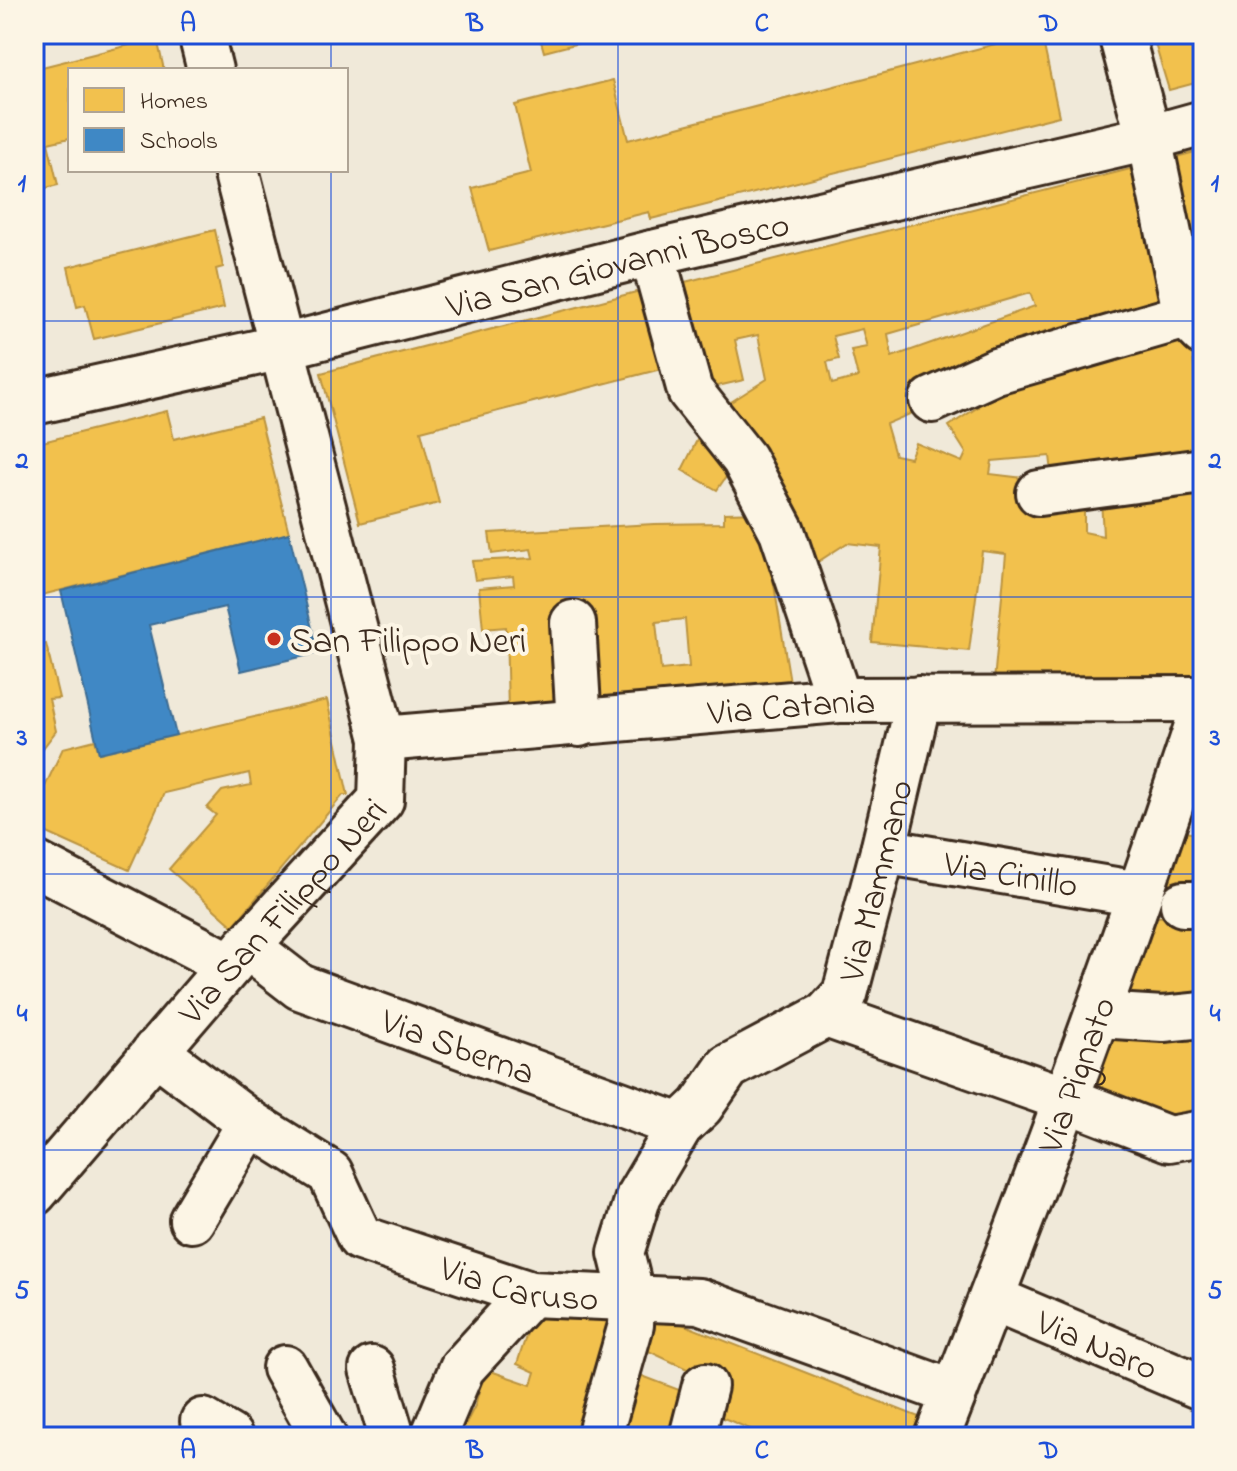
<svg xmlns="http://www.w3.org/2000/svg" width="1237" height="1471" viewBox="0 0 1237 1471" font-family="'Indie Flower',sans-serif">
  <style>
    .homes { fill: #f2c14e; stroke: #bb9440; stroke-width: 2; fill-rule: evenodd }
    .schools { fill: #3f88c5; stroke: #3e6c93; stroke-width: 2 }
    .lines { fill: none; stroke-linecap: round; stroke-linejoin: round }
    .minor-casing { stroke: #3b2a1e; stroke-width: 50 }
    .minor { stroke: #fcf5e5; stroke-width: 44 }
    .grid { fill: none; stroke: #1d4ed8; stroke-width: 2; stroke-opacity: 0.55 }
    .poi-dot { fill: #c8321e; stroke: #fcf5e5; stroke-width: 3 }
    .labels { text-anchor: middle; stroke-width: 8; stroke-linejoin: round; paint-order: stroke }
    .street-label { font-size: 36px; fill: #3b2a1e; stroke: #fcf5e5 }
    .poi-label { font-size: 36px; fill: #3b2a1e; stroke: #fcf5e5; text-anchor: start }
    .neatline { fill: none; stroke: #1d4ed8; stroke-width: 3 }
    .grid-label { font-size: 26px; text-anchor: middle; font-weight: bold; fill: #1d4ed8 }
  </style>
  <rect width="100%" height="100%" fill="#f0e9d9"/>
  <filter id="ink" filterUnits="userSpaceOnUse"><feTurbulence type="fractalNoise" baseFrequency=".0125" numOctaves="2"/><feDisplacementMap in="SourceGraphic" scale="16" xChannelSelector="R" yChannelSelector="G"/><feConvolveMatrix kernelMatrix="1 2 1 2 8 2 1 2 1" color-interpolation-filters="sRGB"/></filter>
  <g filter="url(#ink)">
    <path class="homes" d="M539 34H601L602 37 544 52Z
      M1034 34H1088L1044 46 1059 116 651 219 649 212 489 251 472 188 531 173 515 105 613 80 628 140Z
      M1152 34H1203V81L1169 90Z
      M157 38 164 70H70V138L48 143 58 185 34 191V107H38L34 94V69Z
      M1203 150V314L1199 315 1176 157Z
      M1142 166 1169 305 886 424 895 455 910 458 916 443 962 462 966 453 949 426 978 407 975 395 1029 376 1192 338 1199 447 1053 480 1050 456 992 461 990 474 1023 478 1021 505 1084 506V532L1103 536 1101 498 1195 494 1198 678 994 681 1006 554 982 551 969 651 872 642 881 547 847 543 816 563 723 407 767 379 758 335 735 340 744 380 713 387 685 282ZM1030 293 1035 306 892 357 888 334ZM862 329 867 347 851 350 858 377 832 384 827 362 839 359 833 336Z
      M215 230 223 267 216 269 224 308 94 339 85 305 77 307 68 267Z
      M644 290 665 368 421 431 439 503 360 523 321 373Z
      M167 411 174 439 260 418 289 533 34 597V444Z
      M702 430 737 461 717 490 682 470Z
      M762 512 792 694 508 712 506 627 483 629 479 588 514 585 513 576 475 580 472 561 533 558 531 549 492 554 489 533 654 524 724 523V513ZM685 619 689 667 661 670 656 622Z
      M46 644 59 698 49 699 56 731 34 760V647Z
      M327 700 348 795H343L233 926 169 869 216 815 207 808 222 791 251 785 249 773 164 793 129 870 34 827V810L63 748 95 740 99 753Z
      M1203 760V813H1189Z
      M1180 832 1203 834V892L1165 893Z
      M1203 916V999L1127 1004 1156 917Z
      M1203 1031V1123L1092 1100 1113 1034Z
      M534 1312 615 1317 586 1437H459L475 1406 485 1369 531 1385 535 1372 517 1364Z
      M654 1313 924 1419 916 1437H769L702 1409 713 1381 642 1348Z
      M624 1369 700 1398 686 1437H605Z"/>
    <path class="schools" d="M289 533 318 653 241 671 225 607 149 625 176 735 99 753 61 591Z"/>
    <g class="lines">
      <defs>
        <g id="minor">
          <path d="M201 34 210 70"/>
          <path d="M1121 34 1149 138 1186 316 1203 333"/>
          <path d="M652 253 690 391 744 459 782 531 839 700"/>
          <path d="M932 400 996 371 1186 316"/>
          <path id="s1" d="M34 402 282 347 652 253 1149 138 1203 123"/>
          <path d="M1039 493 1203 471"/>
          <path d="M573 623 579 724"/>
          <path id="s2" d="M383 739 839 700 1203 699"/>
          <path id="s3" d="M883 851 1139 894"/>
          <path d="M34 863 230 965"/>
          <path d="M1183 904H1203"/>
          <path id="s4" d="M247 946 300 987 680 1126"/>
          <path d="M826 1015 1068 1100 1169 1139 1203 1133"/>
          <path d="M1098 1015 1163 1019 1203 1015"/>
          <path id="s5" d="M155 1051 250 1123 330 1173 360 1238 530 1294 699 1301 954 1393"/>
          <path id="s6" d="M34 1193 230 965 381 800 383 739 236 170"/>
          <path d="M192 1220 250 1123"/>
          <path id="s7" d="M993 1299 1203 1388"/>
          <path d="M285 1368 324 1437"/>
          <path d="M372 1369 392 1437"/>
          <path d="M203 1421 230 1437"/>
          <path d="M433 1437 462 1368 530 1294"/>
          <path id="s8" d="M599 1437 631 1325 632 1297 621 1253 639 1195 680 1126 701 1106 728 1067 826 1015 845 994 883 851 919 699"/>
          <path d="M692 1437 705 1386"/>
          <path id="s9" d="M937 1437C1032 1196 1122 954 1203 708"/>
        </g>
      </defs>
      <use href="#minor" class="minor-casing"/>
      <use href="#minor" class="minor"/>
    </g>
  </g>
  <path class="grid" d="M331 34V70M618 34V1437M906 34V1437M331 170V1437M34 321H1203M34 597H1203M34 874H1203M34 1150H1203"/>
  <circle class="poi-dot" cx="274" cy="639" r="8"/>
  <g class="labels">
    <g class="street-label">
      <text dy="13" stroke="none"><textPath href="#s1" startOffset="600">Via San Giovanni Bosco</textPath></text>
      <text dy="13" stroke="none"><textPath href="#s2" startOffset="410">Via Catania</textPath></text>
      <text dy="13" stroke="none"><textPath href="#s3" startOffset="130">Via Cinillo</textPath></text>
      <text dy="13" stroke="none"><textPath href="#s8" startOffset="664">Via Mammano</textPath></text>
      <text dy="13" stroke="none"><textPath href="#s6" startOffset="376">Via San Filippo Neri</textPath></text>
      <text dy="13" stroke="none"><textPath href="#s4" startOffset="236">Via Sberna</textPath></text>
      <text dy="13" stroke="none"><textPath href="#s9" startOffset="388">Via Pignato</textPath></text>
      <text dy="13" stroke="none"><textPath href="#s5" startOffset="452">Via Caruso</textPath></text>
      <text dy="13" stroke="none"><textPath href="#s7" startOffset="114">Via Naro</textPath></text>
    </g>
    <g class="poi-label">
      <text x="290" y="652">San Filippo Neri</text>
    </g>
  </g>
  <rect width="1237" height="1471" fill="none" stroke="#fcf5e5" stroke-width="88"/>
  <rect x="68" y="68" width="280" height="104" fill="#fcf5e5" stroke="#afa495" stroke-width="2"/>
  <rect x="84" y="88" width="40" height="24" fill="#f2c14e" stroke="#afa495" stroke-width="2"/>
  <text x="140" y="108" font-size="24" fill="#3b2a1e">Homes</text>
  <rect x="84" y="128" width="40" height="24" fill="#3f88c5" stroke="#afa495" stroke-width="2"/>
  <text x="140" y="148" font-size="24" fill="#3b2a1e">Schools</text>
  <rect x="44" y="44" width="1149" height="1383" class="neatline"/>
  <g class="grid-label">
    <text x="188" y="31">A</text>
    <text x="475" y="31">B</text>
    <text x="762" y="31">C</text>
    <text x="1049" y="31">D</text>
    <text x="22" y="191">1</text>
    <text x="1215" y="191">1</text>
    <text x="22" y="468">2</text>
    <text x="1215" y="468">2</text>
    <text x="22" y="745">3</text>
    <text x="1215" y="745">3</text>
    <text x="22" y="1021">4</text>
    <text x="1215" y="1021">4</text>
    <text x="22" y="1298">5</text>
    <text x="1215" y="1298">5</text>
    <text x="188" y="1458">A</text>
    <text x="475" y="1458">B</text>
    <text x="762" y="1458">C</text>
    <text x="1049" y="1458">D</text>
  </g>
</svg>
